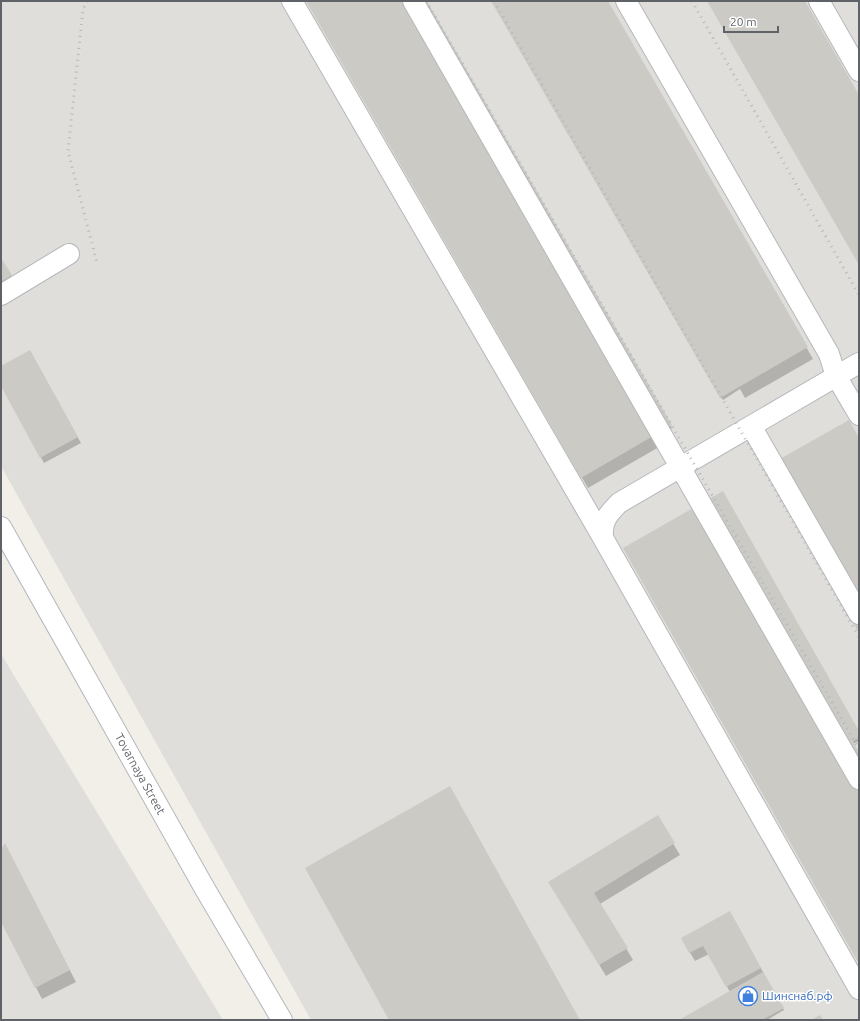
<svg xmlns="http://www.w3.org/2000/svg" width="860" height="1021" viewBox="0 0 860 1021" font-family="Ubuntu,sans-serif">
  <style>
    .industrial { fill: #e0deda }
    .shadow { fill: #0003 }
    .building { fill: #cccac5 }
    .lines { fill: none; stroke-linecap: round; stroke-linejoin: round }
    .minor-casing { stroke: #b5b8bc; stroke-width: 22 }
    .minor { stroke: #fff; stroke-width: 20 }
    .rail { stroke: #b6b7b8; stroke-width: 3; stroke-dasharray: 1 5; stroke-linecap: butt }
    .labels { text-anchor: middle; stroke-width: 3; stroke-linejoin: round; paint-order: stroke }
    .street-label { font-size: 12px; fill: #5f6368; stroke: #fff }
    .shop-label { font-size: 12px; fill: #366cbe; stroke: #fff; text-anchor: start }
  </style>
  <rect width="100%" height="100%" fill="#f1efe8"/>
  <path class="industrial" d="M1 1H859V1020H311L1 466Z
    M1 654 223 1020H1Z"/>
  <path class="shadow" d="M307 1H426L672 428 654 438 659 447 588 488Z
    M492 1H607L813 359 745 398 740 389 723 400Z
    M1 260 16 284 1 293Z
    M30 351 81 443 44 463 1 384V367Z
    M624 549 859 733V741L853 744 859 755V962Z
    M657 817 680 855 600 904 633 960 606 976 556 893Z
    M5 845 76 982 42 999 1 920V851Z
    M735 921 784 1010 767 1020H681L730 992 709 954 695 961 682 939Z"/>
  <path class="building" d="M306 1H427L672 425 581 478Z
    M491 1H608L808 347 720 398Z
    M707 1H805L859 95V265Z
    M1 258 12 275 1 282Z
    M30 350 78 437 40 458 1 386V366Z
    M849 420 859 438V633L766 471 778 460Z
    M723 491 859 731V738L853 741 859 753V964L623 548Z
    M450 786 580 1020H389L305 868Z
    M658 815 675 843 594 893 628 948 599 965 548 882Z
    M5 843 70 970 35 988 1 922V849Z
    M730 911 761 968 726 987 703 946 689 953 681 938Z
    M763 972 784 1008 762 1020H679Z
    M820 1015 823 1020H811Z"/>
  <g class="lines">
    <defs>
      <path id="minor" d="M292 1 603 538
        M413 1 859 779
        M626 1 829 354 836 376 859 415
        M819 1 859 71
        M1 295 69 254
        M859 363 619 503C607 515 602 521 603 538L859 989
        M751 426 859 614
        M1 527 205 889 282 1020"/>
    </defs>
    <use href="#minor" class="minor-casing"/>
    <use href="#minor" class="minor"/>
    <path class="rail" d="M87 1 83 9 68 151 97 263
      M426 1 859 749
      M494 1 859 637
      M692 1 859 295"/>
  </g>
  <defs>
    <symbol id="shop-ring" viewBox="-11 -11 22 22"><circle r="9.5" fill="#fff" stroke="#3f7fe0" stroke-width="1.5"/><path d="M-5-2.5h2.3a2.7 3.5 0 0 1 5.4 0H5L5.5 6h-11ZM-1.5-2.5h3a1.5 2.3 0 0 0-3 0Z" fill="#3f7fe0"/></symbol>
  </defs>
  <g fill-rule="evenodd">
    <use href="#shop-ring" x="737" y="985" width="22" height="22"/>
  </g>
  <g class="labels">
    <g class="street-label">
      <text transform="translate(140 774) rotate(61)" y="4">Tovarnaya Street</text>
    </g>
    <g class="shop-label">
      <text x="762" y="1000">Шинснаб.рф</text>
    </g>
  </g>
  <rect width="860" height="1021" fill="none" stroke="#5f6368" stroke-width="4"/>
  <path d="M724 26v6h54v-6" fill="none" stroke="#5f6368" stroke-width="2"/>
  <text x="730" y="26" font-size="12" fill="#5f6368" stroke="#ffffff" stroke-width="3" paint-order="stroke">20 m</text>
</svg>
